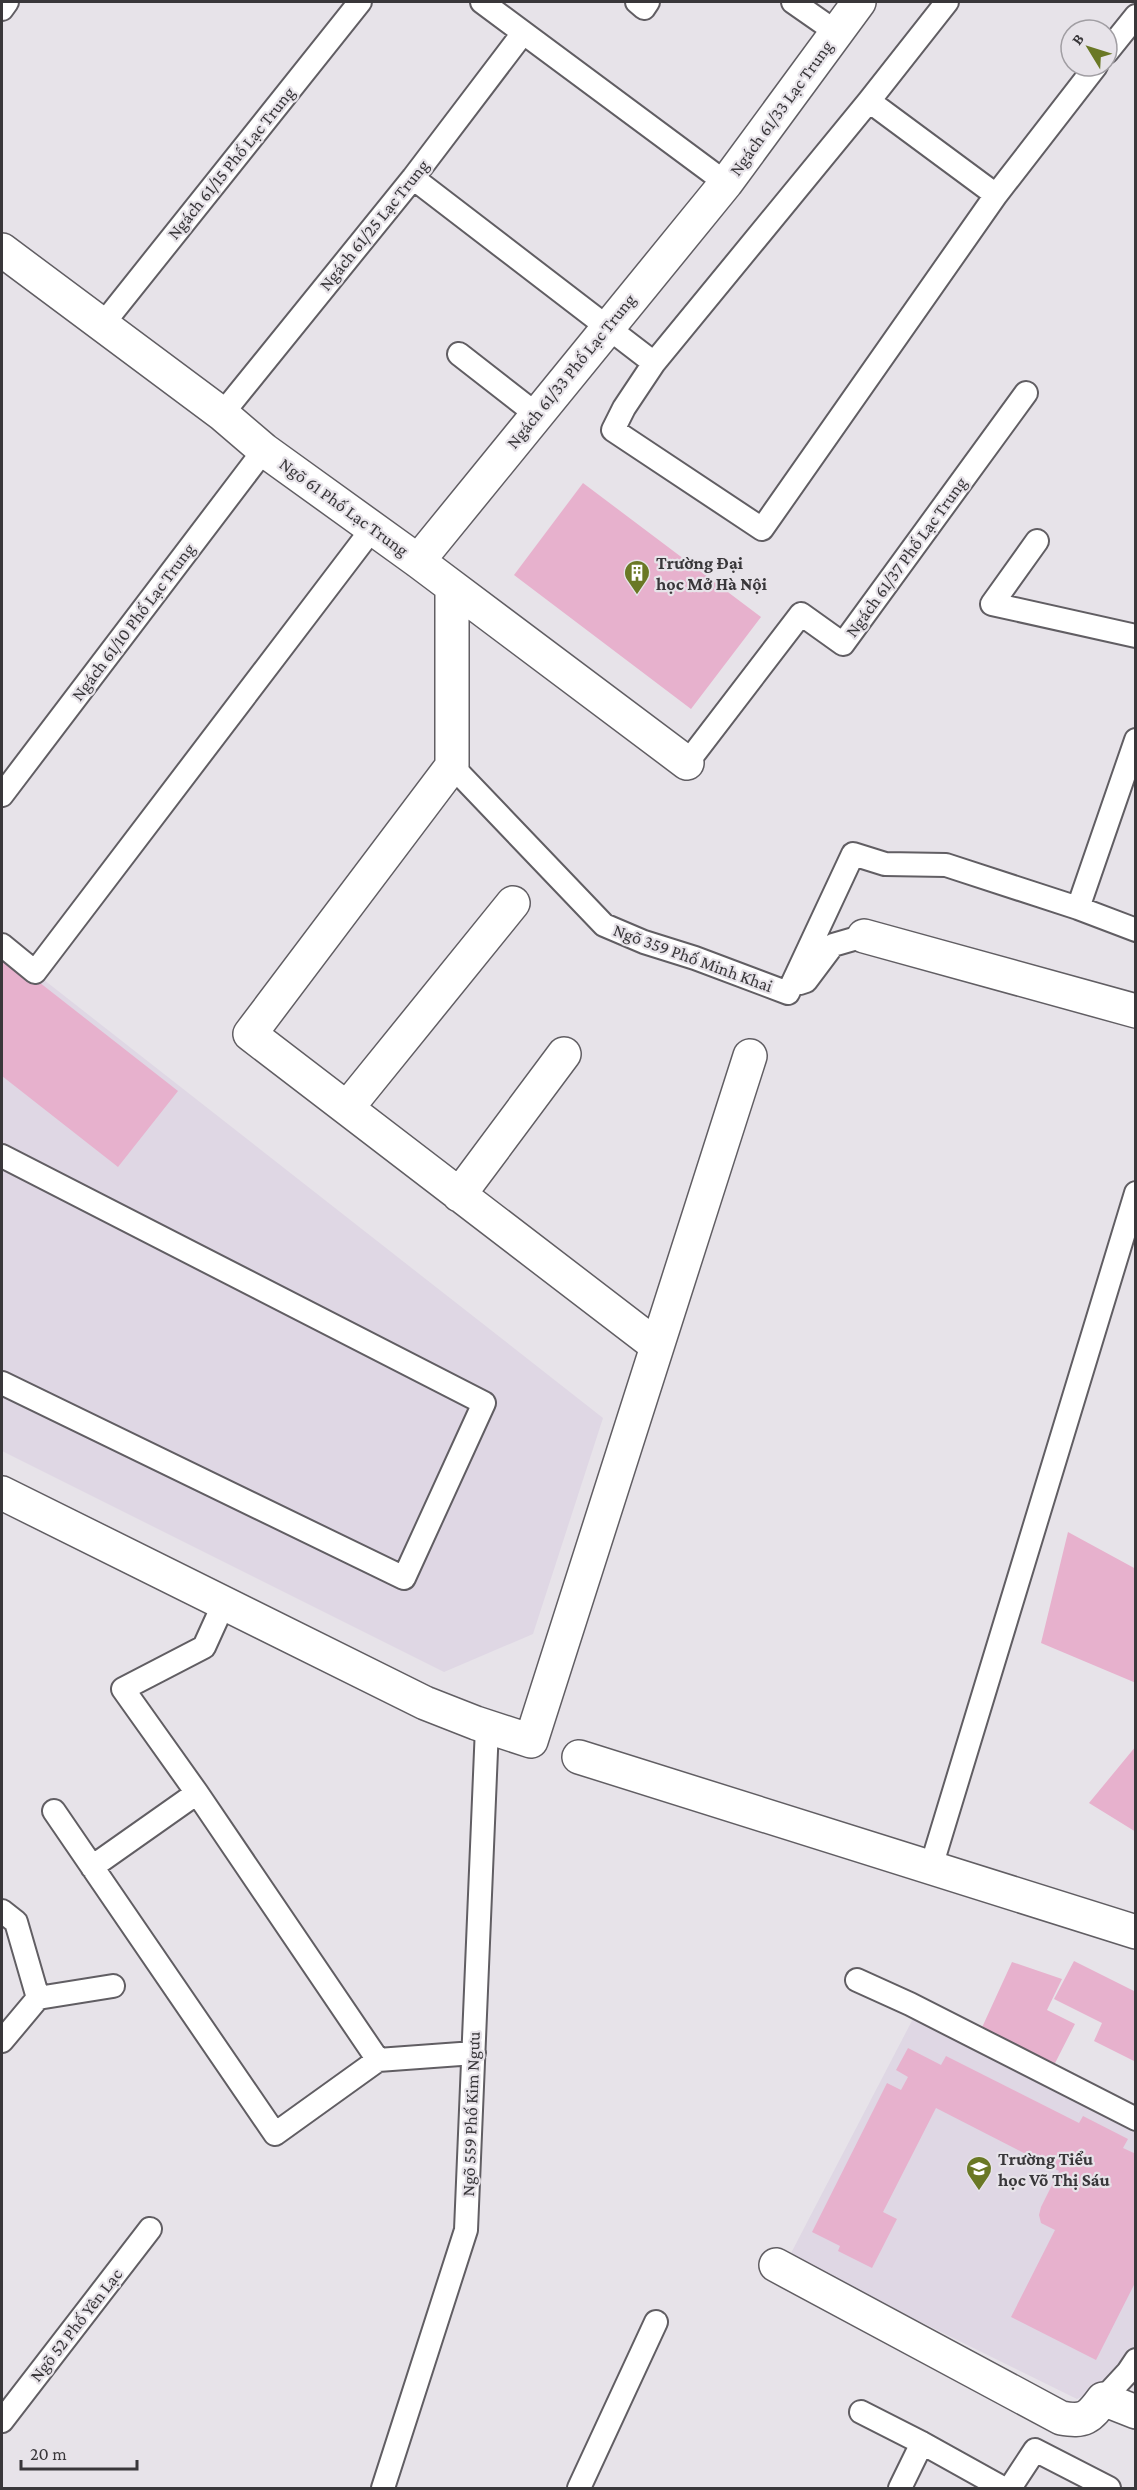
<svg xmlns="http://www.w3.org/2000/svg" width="1137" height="2490" viewBox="0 0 1137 2490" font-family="'Crimson Pro',serif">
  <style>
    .built { fill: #dfd7e4 }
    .building { fill: #e7b1cd }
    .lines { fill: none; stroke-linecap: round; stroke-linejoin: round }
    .lane-casing { stroke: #615e63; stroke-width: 26 }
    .street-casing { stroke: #615e63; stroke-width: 36 }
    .lane { stroke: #fff; stroke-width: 22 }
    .street { stroke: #fff; stroke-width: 33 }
    .labels { text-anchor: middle; stroke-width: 4.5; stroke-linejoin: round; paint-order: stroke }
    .street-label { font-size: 18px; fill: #39373a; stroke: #e7e3e9 }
    .poi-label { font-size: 18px; font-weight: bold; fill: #39373a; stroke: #e7e3e9; text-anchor: start }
  </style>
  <rect width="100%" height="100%" fill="#e7e3e9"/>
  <path class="built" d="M2 947 603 1418 533 1634 444 1672 2 1451Z
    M916 2013 1135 2126V2345L1104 2386 1077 2399 789 2257Z"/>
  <path class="building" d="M583 483 761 617 691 709 514 575Z
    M7 957 178 1091 118 1167 2 1076V964Z
    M1068 1532 1136 1569V1683L1041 1643Z
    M1136 1746V1832L1089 1803Z
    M1074 1961 1136 1992V2062L1094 2041 1102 2023 1054 1999Z
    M1012 1962 1062 1979 1047 2010 1075 2024 1051 2071 979 2034Z
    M908 2048 941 2065 946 2056 1079 2123 1083 2116 1128 2139 1123 2148 1136 2154V2281L1096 2360 1011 2317 1055 2230 1041 2223 1039 2215 1041 2207 1059 2171 936 2108 883 2212 897 2219 872 2268 838 2251 840 2246 812 2232 887 2083 901 2090 908 2077 896 2070Z"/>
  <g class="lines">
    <defs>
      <path id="lane" d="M482 2 726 183
        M637 2 644 8 648 2
        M793 2 836 32
        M2 9 7 2
        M1107 52 1136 16
        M869 101 996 195
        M413 178 654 363 624 408 613 430 762 529 996 195 1096 66
        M103 324 360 2
        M459 354 536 414
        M654 363 869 101 947 2
        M222 414 413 178 523 33
        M1037 541 992 604 1136 636
        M687 763 801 614 843 644 1026 393
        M452 766 604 925 644 942 695 958 788 993 853 854 885 864 946 865 1078 908 1136 930
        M2 795 264 450
        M1078 908 1136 740
        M2 945 35 972 372 529
        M800 983 806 981 833 945 864 936
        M2 1156 484 1403 404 1578 2 1383
        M224 1603 204 1647 123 1689 197 1793 378 2060 474 2053
        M54 1811 275 2134 378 2060
        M92 1867 197 1793
        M931 1867 1136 1193
        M2 1911 16 1922 38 1998
        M857 1980 910 2004 1136 2119
        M2 2041 38 1998 113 1986
        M1103 2399 1128 2372 1136 2360
        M861 2412 922 2443
        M2 2421 150 2229
        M383 2488 466 2230 487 1727
        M579 2488 656 2322
        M900 2488 922 2443 1003 2488
        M1010 2488 1035 2450 1109 2488"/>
      <path id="street" d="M2 250 222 414 264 450 418 561 687 763
        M418 561 726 183 859 2
        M452 587V766L250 1034 657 1346
        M864 936 1136 1011
        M347 1108 513 903
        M459 1195 564 1054
        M2 1493 425 1703 476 1723 531 1741 750 1056
        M579 1757 1136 1932
        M776 2265 1061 2418C1085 2422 1089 2418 1103 2399L1136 2412"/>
    </defs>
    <use href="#lane" class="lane-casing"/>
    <use href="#street" class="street-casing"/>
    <use href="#lane" class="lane"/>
    <use href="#street" class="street"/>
  </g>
  <defs>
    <symbol id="building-pin" viewBox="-11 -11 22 30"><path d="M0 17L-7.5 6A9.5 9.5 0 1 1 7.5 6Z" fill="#6a7825" stroke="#e7e3e9"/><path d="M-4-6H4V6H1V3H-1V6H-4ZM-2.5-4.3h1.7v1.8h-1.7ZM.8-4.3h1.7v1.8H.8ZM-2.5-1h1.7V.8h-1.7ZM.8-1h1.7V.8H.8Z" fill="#fff"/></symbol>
    <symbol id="school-pin" viewBox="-11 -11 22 30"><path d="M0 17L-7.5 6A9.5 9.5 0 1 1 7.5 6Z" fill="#6a7825" stroke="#e7e3e9"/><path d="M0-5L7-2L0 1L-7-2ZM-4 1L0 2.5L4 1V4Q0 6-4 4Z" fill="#fff"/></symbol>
  </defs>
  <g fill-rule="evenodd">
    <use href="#building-pin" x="622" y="558" width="30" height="40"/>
    <use href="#school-pin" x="964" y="2154" width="30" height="40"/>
  </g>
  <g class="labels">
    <g class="street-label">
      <text transform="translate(781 108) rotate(-54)" y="6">Ngách 61/33 Lạc Trung</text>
      <text transform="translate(231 163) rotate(-51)" y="6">Ngách 61/15 Phố Lạc Trung</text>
      <text transform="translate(374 225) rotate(-51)" y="6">Ngách 61/25 Lạc Trung</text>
      <text transform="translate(571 371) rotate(-51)" y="6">Ngách 61/33 Phố Lạc Trung</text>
      <text transform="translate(344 507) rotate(36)" y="6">Ngõ 61 Phố Lạc Trung</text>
      <text transform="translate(906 557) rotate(-54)" y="6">Ngách 61/37 Phố Lạc Trung</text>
      <text transform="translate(133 622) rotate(-53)" y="6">Ngách 61/10 Phố Lạc Trung</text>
      <text transform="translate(693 958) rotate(20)" y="6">Ngõ 359 Phố Minh Khai</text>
      <text transform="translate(471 2114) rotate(-88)" y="6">Ngõ 559 Phố Kim Ngưu</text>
      <text transform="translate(76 2325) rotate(-52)" y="6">Ngõ 52 Phố Yên Lạc</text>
    </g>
    <g class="poi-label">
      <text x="656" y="569">Trường Đại<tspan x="656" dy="21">học Mở Hà Nội</tspan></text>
      <text x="998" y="2165">Trường Tiểu<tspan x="998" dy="21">học Võ Thị Sáu</tspan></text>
    </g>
  </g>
  <rect width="1137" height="2490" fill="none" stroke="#39373a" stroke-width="6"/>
  <g transform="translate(1089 48) rotate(308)"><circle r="28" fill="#e7e3e9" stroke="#a19ea3" stroke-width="1.5"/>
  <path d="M0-4.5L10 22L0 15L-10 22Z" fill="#6a7825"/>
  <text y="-9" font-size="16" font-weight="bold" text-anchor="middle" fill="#39373a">B</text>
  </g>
  <path d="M21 2460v9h116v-9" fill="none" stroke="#39373a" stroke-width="3"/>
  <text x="30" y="2460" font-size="18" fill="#39373a" stroke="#e7e3e9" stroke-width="4.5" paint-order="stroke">20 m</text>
</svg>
